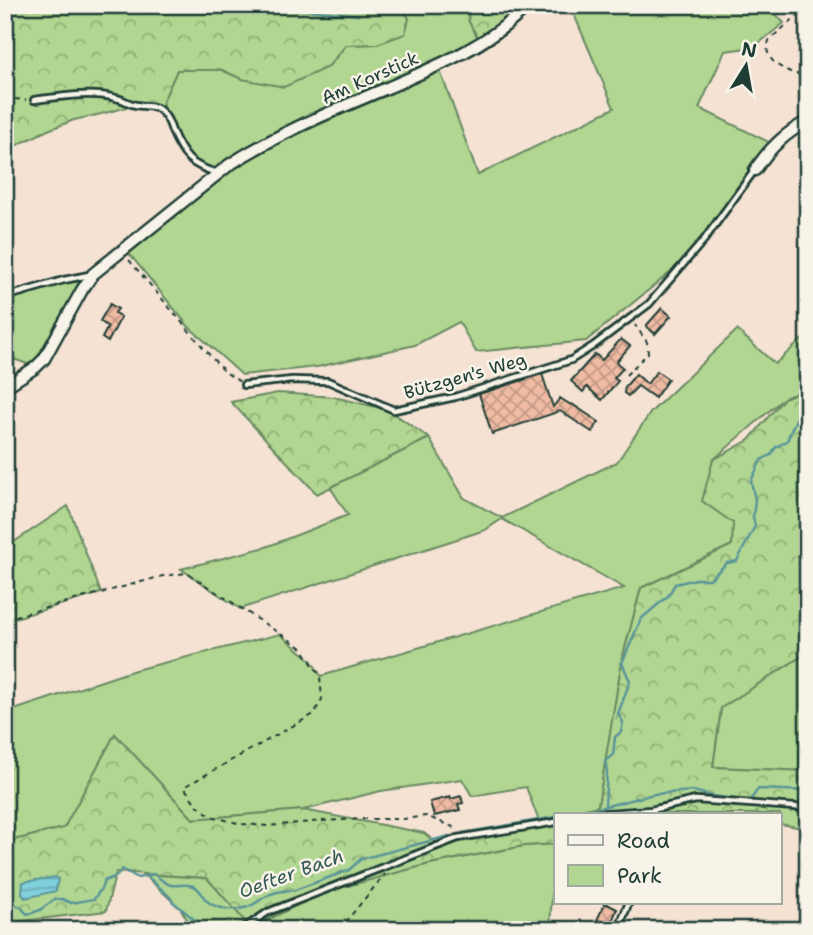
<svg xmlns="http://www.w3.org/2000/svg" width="813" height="935" viewBox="0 0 813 935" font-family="'Shantell Sans',sans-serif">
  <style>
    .green { fill: #b1d691; stroke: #688a62; stroke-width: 2 }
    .forest { fill: url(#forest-crowns); stroke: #688a62; stroke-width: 2 }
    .water { fill: url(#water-rules); stroke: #5a9599; stroke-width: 2 }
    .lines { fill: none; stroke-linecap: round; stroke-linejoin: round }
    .stream { stroke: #5a9599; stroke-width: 2.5 }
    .building { fill: url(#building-cross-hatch); stroke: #1f3d34; stroke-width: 2 }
    .lane-casing { stroke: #1f3d34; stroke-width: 10 }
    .street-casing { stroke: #1f3d34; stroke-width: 15 }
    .path { stroke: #1f3d34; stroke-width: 2; stroke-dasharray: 5 5; stroke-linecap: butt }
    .lane { stroke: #f7f3e8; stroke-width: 4.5 }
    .street { stroke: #f7f3e8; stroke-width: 10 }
    .labels { text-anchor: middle; stroke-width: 5; stroke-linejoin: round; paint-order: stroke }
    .street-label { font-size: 18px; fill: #1f3d34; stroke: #f7f3e8 }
    .water-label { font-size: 19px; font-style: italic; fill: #335a56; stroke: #f7f3e8 }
  </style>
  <defs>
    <pattern id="forest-crowns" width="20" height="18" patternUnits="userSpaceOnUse" patternTransform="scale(1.75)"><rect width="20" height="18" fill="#b1d691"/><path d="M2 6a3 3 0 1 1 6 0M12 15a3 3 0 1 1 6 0" fill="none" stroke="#8faf77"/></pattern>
    <pattern id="water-rules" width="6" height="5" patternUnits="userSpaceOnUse" patternTransform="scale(1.75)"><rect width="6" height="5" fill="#81d0dd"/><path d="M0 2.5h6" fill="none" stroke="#69aab4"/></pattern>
    <pattern id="building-cross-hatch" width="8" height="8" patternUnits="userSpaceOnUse" patternTransform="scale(1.75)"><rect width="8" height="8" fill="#f0bba3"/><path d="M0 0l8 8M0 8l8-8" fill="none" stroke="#c29986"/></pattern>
  </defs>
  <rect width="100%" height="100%" fill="#f5e2d3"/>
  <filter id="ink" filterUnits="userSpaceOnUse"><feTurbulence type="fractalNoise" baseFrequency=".0143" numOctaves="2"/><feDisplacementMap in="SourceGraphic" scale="14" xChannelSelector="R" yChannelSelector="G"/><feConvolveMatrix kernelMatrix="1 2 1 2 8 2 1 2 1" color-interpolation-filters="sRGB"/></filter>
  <g filter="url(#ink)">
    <path class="green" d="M402 5H467L469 22 481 43 438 65 478 175 614 108 570 5H767L784 23 754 47 725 51 699 108 775 145 702 238 672 271 586 341 476 352 459 322 415 345 317 367 242 375 188 326 127 251 219 173 204 169 185 155 162 111 163 101 177 70H222L242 79 328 67 346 45 377 44 409 19Z
      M93 274 36 367 5 356V297Z
      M737 330 775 364 808 334V389L784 398 713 460 734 523 732 545 641 588 622 660 598 806 566 814H556V817L539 821 526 787 472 796 462 779 381 791 303 810 193 819 115 734 64 828 10 841 5 794V713L135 670 280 634 311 660 321 676 624 588 502 519 485 530 240 609 181 569 266 547 348 515 330 487 429 438 464 498 502 518 617 462 651 412Z
      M808 652V771L713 767 721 708Z
      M556 844V890L552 891 550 930H193L181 909 143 874 207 878 252 928 321 893 429 864 524 846Z"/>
    <path class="forest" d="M5 5H402L409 19 405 34 377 44 346 45 328 67 284 87 242 79 222 70H177L163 101 162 111 128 107 101 114 74 120 48 130 5 151Z
      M467 5H529L481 43 469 22Z
      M808 389V652L721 708 713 767 808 771V829L780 824V814H566L598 806 622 660 641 588 732 545 733 523 702 501 713 460 749 440 784 398Z
      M278 393 334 397 389 410 429 438 317 494 231 402Z
      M68 506 101 593 5 621V548Z
      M115 734 193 819 303 810 424 833 441 847 556 817V844L524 846 429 864 321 893 251 928 207 878 116 872 106 911 5 923V794L10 841 64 828Z"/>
    <path class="water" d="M55 877 58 879 56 891 25 898 22 894 23 882Z"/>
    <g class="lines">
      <path class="stream" d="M255 5 359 15
        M605 805 607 771 605 761 613 755 615 737 621 732 623 722 618 714 630 681 622 663 641 619 668 596 675 584 696 579H710L727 563 737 561 755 526 753 517 755 500 751 481 761 460 771 455 776 447 787 441C792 428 795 416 808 408
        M575 814 654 794 693 791 712 796 750 801 758 789 808 791
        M462 833 556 817
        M147 876 170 897 173 902 200 924 201 930
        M5 908 15 905 21 907 26 913 29 914 40 910 55 899H62L71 903 94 899 101 889 104 881 117 876 122 869 138 878 153 874C159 877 164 883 171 885 179 886 184 883 193 886 202 889 201 896 207 901 216 909 233 911 244 908 253 906 257 902 263 898 272 892 285 890 295 890L349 870 361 859 449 836"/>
    </g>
    <path class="building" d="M110 304 118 309 115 313 121 317 108 342 102 338 108 327 100 321Z
      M662 308 671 316 655 334 646 326Z
      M621 339 630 346 616 362 623 368 614 378 618 381 602 400 587 387 583 392 571 381 595 354 602 360Z
      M657 371 668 379 655 398 638 386 628 396 624 393 625 387 636 374 647 384Z
      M542 374 553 407 560 398 571 405 572 404 599 422 592 432 560 411 492 434 479 394Z
      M461 796 463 803 458 804 460 810 434 816 430 802 450 797 451 799Z
      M605 903 617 909 610 926 597 920Z"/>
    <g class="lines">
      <defs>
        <path id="lane" d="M34 100C58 97 92 91 116 98 123 99 129 104 136 105 145 107 155 104 162 112 167 117 170 124 172 131 183 156 190 166 218 173
          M5 297 64 280 89 275
          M244 385 292 380 328 381 394 410 455 397 571 360 593 346 649 304 704 240 754 171
          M594 814 651 810 696 800 795 807 808 809
          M241 930 268 912 458 838 556 822
          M618 930 629 902"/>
        <path id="street" d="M755 170C770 148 784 134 808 121
          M5 387 36 367 44 359 82 290 93 274 229 165C278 133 333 111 387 88 438 66 489 45 529 5"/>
      </defs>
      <use href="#lane" class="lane-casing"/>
      <use href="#street" class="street-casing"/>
      <path class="path" d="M808 7 770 39C759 59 785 72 801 75L806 69 808 62
        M5 98 26 100
        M129 260 213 359 225 372 240 382
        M626 375 648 353 647 342 635 325
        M5 619 163 576 187 573 302 648 320 676 322 699 314 714 184 787 196 804 211 816 241 824 268 826 322 821 363 819H404L426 816 453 827 455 831
        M339 930 385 874"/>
      <use href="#lane" class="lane"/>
      <use href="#street" class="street"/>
    </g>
  </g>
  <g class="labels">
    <g class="street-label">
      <text transform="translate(370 78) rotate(-24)" y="6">Am Korstick</text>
      <text transform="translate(465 376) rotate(-16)" y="6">Bützgen's Weg</text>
    </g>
    <g class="water-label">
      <text transform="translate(291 873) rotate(-20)" y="7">Oefter Bach</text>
    </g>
  </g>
  <rect width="813" height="935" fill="none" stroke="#f7f3e8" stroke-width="28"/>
  <rect x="14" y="14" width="785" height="907" fill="none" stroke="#1f3d34" stroke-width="2.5" filter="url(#ink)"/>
  <rect x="554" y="813" width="228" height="91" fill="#f7f3e8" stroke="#a1aaa0" stroke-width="2"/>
  <rect x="568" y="835" width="35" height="10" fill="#f7f3e8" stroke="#a1aaa0" stroke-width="2"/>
  <text x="617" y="848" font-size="21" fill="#1f3d34">Road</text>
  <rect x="568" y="865" width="35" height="21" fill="#b1d691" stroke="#a1aaa0" stroke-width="2"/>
  <text x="617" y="883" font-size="21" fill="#1f3d34">Park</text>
  <g transform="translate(746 66) rotate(11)" stroke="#f7f3e8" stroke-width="5" paint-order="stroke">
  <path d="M0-5L12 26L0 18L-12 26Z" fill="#1f3d34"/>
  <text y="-10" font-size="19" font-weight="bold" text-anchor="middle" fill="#1f3d34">N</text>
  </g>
</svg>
